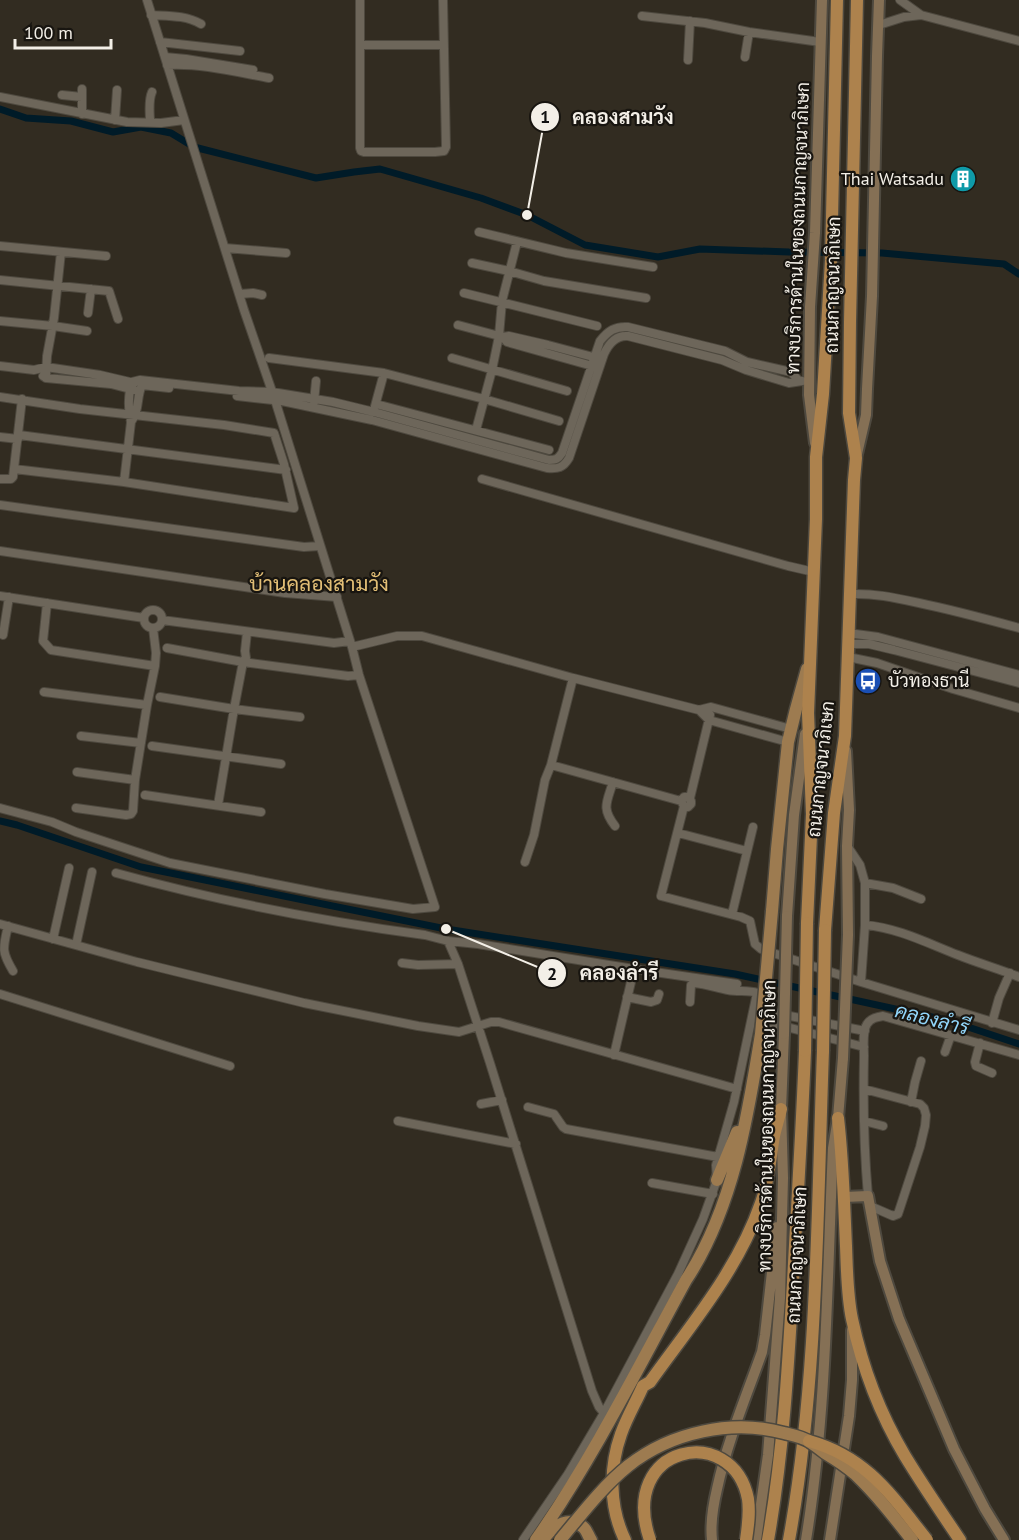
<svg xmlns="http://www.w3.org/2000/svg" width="1019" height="1540" viewBox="0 0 1019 1540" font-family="'PT Sans',Sarabun,sans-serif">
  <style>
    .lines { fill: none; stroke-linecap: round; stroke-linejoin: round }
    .canal { stroke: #001b28; stroke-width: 7 }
    .minor-casing { stroke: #4e493f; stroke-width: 10 }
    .secondary-casing { stroke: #4e493f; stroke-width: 14 }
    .primary-casing { stroke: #4e493f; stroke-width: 15 }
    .trunk-casing { stroke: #4e493f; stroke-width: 15 }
    .minor { stroke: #6d665a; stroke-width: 8 }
    .secondary { stroke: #857055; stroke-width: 10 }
    .primary { stroke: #9d7b50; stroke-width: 12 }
    .trunk { stroke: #ad824d; stroke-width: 12 }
    .secondary-bridge-casing { stroke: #4e493f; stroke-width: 14; stroke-linecap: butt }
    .primary-bridge-casing { stroke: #4e493f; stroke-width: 15; stroke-linecap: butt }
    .trunk-bridge-casing { stroke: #4e493f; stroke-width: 15; stroke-linecap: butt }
    .secondary-bridge { stroke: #857055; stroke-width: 10 }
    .primary-bridge { stroke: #9d7b50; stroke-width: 12 }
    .trunk-bridge { stroke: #ad824d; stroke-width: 12 }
    .labels { text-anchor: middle; stroke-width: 4.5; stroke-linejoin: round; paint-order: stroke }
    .poi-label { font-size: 18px; fill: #f3efe7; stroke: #181510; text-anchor: end }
    .street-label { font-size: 18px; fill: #f3efe7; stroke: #181510 }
    .water-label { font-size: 20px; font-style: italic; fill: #91d5f9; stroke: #181510 }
    .quarter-label { font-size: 21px; fill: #e3bf76; stroke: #181510 }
    .leader { fill: none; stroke: #f3efe7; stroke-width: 2 }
    .callout-dot { fill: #f3efe7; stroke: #181510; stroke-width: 2 }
    .mark-label { font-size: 18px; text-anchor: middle; font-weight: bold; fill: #111 }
    .callout-label { font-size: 20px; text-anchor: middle; font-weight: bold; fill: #f3efe7; stroke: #181510; stroke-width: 4.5; stroke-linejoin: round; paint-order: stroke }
  </style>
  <rect width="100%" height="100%" fill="#322c21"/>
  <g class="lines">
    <path class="canal" d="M0 109 26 118 71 121 113 132 141 127 171 133 194 147 316 178 354 172 380 169 481 198 527 215 585 245 658 257 700 249 789 252 882 253 1004 264 1019 274
      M0 821 17 825 141 867 446 929 735 974 950 1021 1019 1044"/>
    <defs>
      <path id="minor" d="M360 0V148L361 151 364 152H435L444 151 446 147 443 0
        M900 0 921 15 1019 41
        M151 15C168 16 186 15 201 24
        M642 16 705 23 749 32 820 42
        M879 25 904 17 921 15
        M160 42 240 51
        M360 45H444
        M165 57 186 59 253 70
        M745 57 749 32
        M688 60 690 21
        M167 65C201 63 236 72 269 78
        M62 95 82 97
        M0 97 127 122 161 123 184 120
        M82 114V89
        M115 120 117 90
        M150 122C150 113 148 101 152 92
        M479 232 566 253 653 267
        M0 246 106 256
        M225 248 286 253
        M472 263 509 271 544 281 646 298
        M0 280 109 291 118 319
        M464 293 597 326
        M240 294 253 293 262 295
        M88 313 91 289
        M0 321 53 326 87 331
        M458 325 503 337 507 342 596 367
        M503 337 509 336 548 345 597 358
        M269 358 384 373 484 399 559 421
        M452 358 567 391
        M0 366 34 370 46 367 100 375 134 383
        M43 376 46 378 111 384 134 390
        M46 378 47 356 54 318 61 252
        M237 396 282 401 372 420 547 468C558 469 563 468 569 458L604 354C609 343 616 335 628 336L722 360 746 370 789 383 802 381
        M0 397 80 409 224 425 274 433 284 464 294 508 124 482 14 469
        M314 402 316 381
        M376 404 549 450
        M375 406 384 373
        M131 422C140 410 136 398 142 385L169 388
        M476 430 492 370 499 336 502 301 517 242
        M19 435 286 470
        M0 437 18 439
        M0 479H11L13 477 22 399
        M482 479 788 566 814 572
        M124 482 131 422C128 410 128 394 132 382L140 380 239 391 272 392 333 402 374 412 549 460C556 460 558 459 562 453L600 341C608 331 615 326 628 327L725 351 747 362 791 372 799 381
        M0 505 304 547 320 546
        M0 551 285 593 337 597
        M850 594C874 593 896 598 919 603 953 610 986 619 1019 628
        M0 596 144 618
        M47 603 43 641 51 650 155 666
        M144 619a9 9 0 1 1 18 0a9 9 0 1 1-18 0Z
        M162 620 334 643 350 641
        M848 633 878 637 1019 675
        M3 635 9 597
        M848 644H869L894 650 1019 683
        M352 647 397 636H422L573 678 699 710 711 707 791 729
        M167 648 243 662 348 676 359 675
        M848 657 877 663 953 689 1019 708
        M573 678 551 765 681 801
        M44 692 147 705
        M160 697 234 709 300 717
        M699 710 709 720 788 742
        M81 736 141 743
        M152 746 281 764
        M77 772 135 780
        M613 782C607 802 601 808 615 826
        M145 795 261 812
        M690 798 710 715
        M218 805 234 709 243 662 246 658 245 651 247 632
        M684 806 688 807 691 804V801L688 797H684L681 801 684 806 661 896 741 917 750 921 755 944 761 949 861 982 865 925V883L860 865 848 847
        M0 808 52 822 76 832 170 863 325 894 413 909 435 907 359 675 352 647 275 400 244 310 147 0
        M76 808 126 815 131 814 133 811 135 780 147 705 155 666 156 653 153 628
        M678 833 747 851
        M525 862 534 835 545 780 551 765
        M116 873C218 901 321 921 425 935L448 941 478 944 634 969
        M865 883 893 888 921 899
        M732 914 753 827
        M0 924 137 962 239 987 304 1003 418 1026 459 1032 491 1022H499L737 1089
        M865 925C898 928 927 943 958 955 978 963 999 969 1019 977
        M8 926C3 948 1 951 13 971
        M53 939 69 868
        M448 941 458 964 490 1063 592 1391 599 1407 604 1413
        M76 945 92 872
        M402 963 418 965 458 964
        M861 982 1019 1030
        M0 994 230 1066
        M627 997 651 1002 657 1000 659 994
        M760 1010 865 1031
        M760 1020 864 1047
        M992 1023 999 998 1010 973
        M980 1043 975 1062 976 1066 992 1073
        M945 1052 951 1035
        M614 1055 634 969 737 984
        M864 1089 920 1104 924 1108 926 1115 925 1126 920 1147 898 1214 893 1216 870 1206
        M911 1102 915 1082 921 1061
        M481 1104 502 1100
        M528 1107 554 1114 563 1127 566 1129 718 1157
        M398 1121 516 1144
        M864 1121 883 1126
        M652 1183 713 1194
        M868 1196C864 1150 863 1103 864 1056 864 1047 862 1032 867 1024 871 1018 877 1017 883 1016L1019 1055
        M523 1540 568 1474 604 1413 678 1274 703 1219 717 1180 716 1165 734 1102 757 993C749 990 738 992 728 990 717 988 706 984 694 983L691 985 690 1002"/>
      <path id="secondary" d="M815 443 809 395 810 307 815 233 822 0
        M857 454 866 415 867 389 872 296 877 56 879 0
        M846 751 849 810 847 846 848 935
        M787 916 794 815 805 734
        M844 1197 868 1196 880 1261 899 1319 954 1449 985 1509 1004 1540
        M712 1540C710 1522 713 1506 717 1489 727 1442 746 1397 762 1352L765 1335 777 1227
        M756 1540 768 1455 780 1298 783 1178 781 1109 784 1034
        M806 1540C827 1411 827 1278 833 1148L838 1118 843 1058
        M830 1540 849 1416 852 1380V1330"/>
      <path id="primary" d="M772 911 777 849 788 742 796 709 807 669
        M717 1180 737 1132
        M545 1537C554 1525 570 1516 583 1527 587 1530 588 1536 591 1540
        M536 1540C593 1458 638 1368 686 1280 733 1209 748 1116 761 1034"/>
      <path id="trunk" d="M807 923 812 814 808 713 816 519V457L823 394 831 260 837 0
        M825 930 834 813 845 736 854 480 856 458 849 413 850 322 857 0
        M838 1118C843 1161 844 1203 846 1246 847 1270 847 1295 852 1319 862 1366 880 1414 905 1456 922 1484 941 1512 960 1540
        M625 1540C609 1507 609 1468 621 1434 627 1417 636 1402 643 1386L650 1382C690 1326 738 1270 761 1203 769 1181 770 1159 774 1136 776 1127 779 1118 781 1109
        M768 1540C783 1455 788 1369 793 1282 797 1205 802 1128 805 1051
        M789 1540C818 1381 817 1212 823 1051"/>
    </defs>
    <use href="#minor" class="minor-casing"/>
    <use href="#secondary" class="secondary-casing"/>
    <use href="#primary" class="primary-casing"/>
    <use href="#trunk" class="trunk-casing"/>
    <use href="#minor" class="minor"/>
    <use href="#secondary" class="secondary"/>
    <use href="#primary" class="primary"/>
    <use href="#trunk" class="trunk"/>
    <defs>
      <path id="secondary-bridge" d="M784 1034 787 916
        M843 1058 848 935"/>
      <path id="primary-bridge" d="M761 1034 772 911
        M560 1540C581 1515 602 1487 628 1466 671 1432 732 1419 784 1433 792 1435 803 1437 810 1442 815 1445 820 1449 825 1453 835 1459 846 1466 855 1474 876 1494 894 1517 912 1540"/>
      <path id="trunk-bridge" d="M805 1051 807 923
        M823 1051 825 930
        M809 1441C867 1457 892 1496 927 1540
        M650 1540C617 1444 733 1422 748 1499 750 1513 748 1526 746 1540"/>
    </defs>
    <use href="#secondary-bridge" class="secondary-bridge-casing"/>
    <use href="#primary-bridge" class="primary-bridge-casing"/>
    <use href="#trunk-bridge" class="trunk-bridge-casing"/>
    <use href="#secondary-bridge" class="secondary-bridge"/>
    <use href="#primary-bridge" class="primary-bridge"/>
    <use href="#trunk-bridge" class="trunk-bridge"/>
  </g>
  <defs>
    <symbol id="building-disc" viewBox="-11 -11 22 22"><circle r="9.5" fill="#0f9aa8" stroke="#181510"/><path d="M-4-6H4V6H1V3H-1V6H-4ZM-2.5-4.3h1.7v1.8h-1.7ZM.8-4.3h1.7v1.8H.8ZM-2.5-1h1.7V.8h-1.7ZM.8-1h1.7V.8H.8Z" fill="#fff"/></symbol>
    <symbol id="bus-disc" viewBox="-11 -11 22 22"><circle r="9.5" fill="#1a4fb4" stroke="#181510"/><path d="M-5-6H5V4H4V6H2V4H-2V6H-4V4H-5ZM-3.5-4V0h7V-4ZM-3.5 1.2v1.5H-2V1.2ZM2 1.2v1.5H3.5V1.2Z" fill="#fff"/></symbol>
  </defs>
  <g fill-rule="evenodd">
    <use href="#building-disc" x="948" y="164" width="30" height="30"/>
    <use href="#bus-disc" x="853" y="666" width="30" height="30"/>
  </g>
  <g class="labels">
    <g class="poi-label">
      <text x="944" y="185">Thai Watsadu</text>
      <text x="888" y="687" text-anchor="start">บัวทองธานี</text>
    </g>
    <g class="street-label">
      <text transform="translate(798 228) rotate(-88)" y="6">ทางบริการด้านในของถนนกาญจนาภิเษก</text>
      <text transform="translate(833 285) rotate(-89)" y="6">ถนนกาญจนาภิเษก</text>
      <text transform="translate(821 769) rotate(-84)" y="6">ถนนกาญจนาภิเษก</text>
      <text transform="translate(767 1126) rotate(-89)" y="6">ทางบริการด้านในของถนนกาญจนาภิเษก</text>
      <text transform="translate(797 1255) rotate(-87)" y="6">ถนนกาญจนาภิเษก</text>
    </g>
    <g class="water-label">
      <text transform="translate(932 1019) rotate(14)" y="7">คลองลำรี</text>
    </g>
    <g class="quarter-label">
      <text x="319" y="591">บ้านคลองสามวัง</text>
    </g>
  </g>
  <path class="leader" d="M527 215L545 117M446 929L552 973"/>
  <g class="callout-dot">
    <circle cx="527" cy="215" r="6"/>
    <circle cx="446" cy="929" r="6"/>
    <circle cx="545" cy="117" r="15"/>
    <circle cx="552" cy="973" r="15"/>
  </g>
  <g class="mark-label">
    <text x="545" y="123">1</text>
    <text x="552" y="980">2</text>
  </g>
  <g class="callout-label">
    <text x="623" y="124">คลองสามวัง</text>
    <text x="619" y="980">คลองลำรี</text>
  </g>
  <path d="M15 39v9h96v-9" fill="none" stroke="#f3efe7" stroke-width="3"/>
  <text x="24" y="39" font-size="18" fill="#f3efe7" stroke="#181510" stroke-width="4.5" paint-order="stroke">100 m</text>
</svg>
